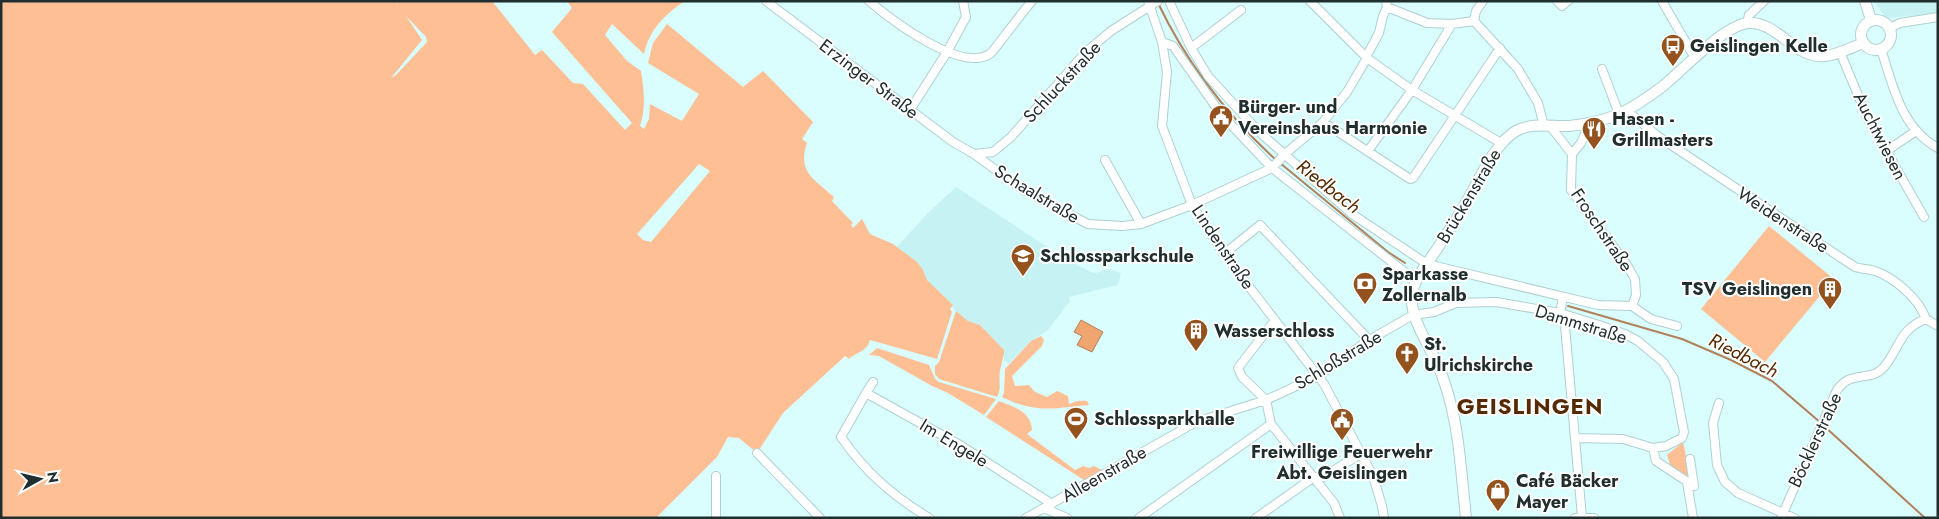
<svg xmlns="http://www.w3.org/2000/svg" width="1939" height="519" viewBox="0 0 1939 519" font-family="Jost,sans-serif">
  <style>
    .built { fill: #c6f2f3 }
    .green { fill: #fdbf93; fill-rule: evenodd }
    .water { fill: #efa56f; stroke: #b1815c }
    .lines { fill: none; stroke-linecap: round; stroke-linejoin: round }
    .stream { stroke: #b1815c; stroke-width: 2 }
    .minor-casing { stroke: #afd0d1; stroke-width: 10 }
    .major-casing { stroke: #afd0d1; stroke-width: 12 }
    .minor { stroke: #fff; stroke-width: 8 }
    .major { stroke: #fff; stroke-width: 10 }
    .labels { text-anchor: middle; stroke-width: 4; stroke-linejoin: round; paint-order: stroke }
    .poi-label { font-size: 18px; font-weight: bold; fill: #212e2e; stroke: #fff; text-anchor: start }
    .street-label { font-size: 18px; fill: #212e2e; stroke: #fff }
    .water-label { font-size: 19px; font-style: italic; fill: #592a00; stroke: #fff }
    .district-label { font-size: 22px; font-weight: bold; letter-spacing: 1px; fill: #552a02; stroke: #fff }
  </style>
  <rect width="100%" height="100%" fill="#dafdfe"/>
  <path class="built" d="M1874 1H1938V13L1886 18Z
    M956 187 1067 260 1091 272 1096 273 1107 269 1121 273 1118 285 1069 297 1070 301 1048 330 1031 341 1009 363 1004 361V350L980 325 968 321 956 311 942 294 927 280 923 270 897 247 928 213Z"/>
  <path class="green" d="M1 1H396L398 5 397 1H492L535 55 542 50 573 83 583 84 625 130 632 123 552 32 572 8 567 1H685C665 14 649 30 644 54L612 24 605 35 627 61 641 71C644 91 646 108 640 126L644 129 649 119 650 104 682 121 699 94 648 63 653 43 667 24 743 87 763 71 813 122 802 139 807 143C797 172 814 179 834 197L832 201 853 223 851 225 853 228 862 219 870 234 893 244 917 262 923 270 927 280 953 305 950 309 952 312 937 359 870 340C866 353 857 351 849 359L845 356 783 413 757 453 739 438 728 437 717 457 656 518H1ZM406 16 426 37 427 42 396 75 391 78 422 40ZM699 164 710 171 651 242 643 240 637 234Z
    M1769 226 1834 279 1765 362 1701 309Z
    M956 311 968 321 980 325 1004 350C1004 358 1001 363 1000 371 998 380 1002 389 997 397L939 379 935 374V366L939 362Z
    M1041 336 1044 340 1042 346 1012 376 1015 386 1029 385 1035 392 1047 397 1057 391 1068 396 1069 404C1075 401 1080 400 1087 401L1089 405C1054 408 1036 414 1002 397L1004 393 1005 369 1031 341Z
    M877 348 929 365 935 379 939 382 996 399 984 415 948 393 932 386 879 356 869 355Z
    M999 401C1014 407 1031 411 1032 430L1027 434 1075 470 1083 466 1089 468 1094 466 1102 470 1084 480 986 417Z
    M1683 442 1691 479 1671 467 1667 455Z"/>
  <path class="water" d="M1081 320 1103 332 1092 352 1077 345 1082 336 1074 332Z"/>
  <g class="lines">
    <path class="stream" d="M1158 3C1186 62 1228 116 1276 160
      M1280 163 1388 252 1405 263
      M1568 306 1682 339 1731 360 1772 381 1821 423
      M1824 426 1925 518"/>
    <defs>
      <path id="minor" d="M766 1 953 142 974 154 1022 189 1088 224 1122 226 1141 224 1192 205 1272 168 1285 154 1323 122 1347 92 1367 58 1366 57 1379 33 1383 16 1387 7 1386 1
        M869 1C890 19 963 75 991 53 995 49 999 43 1003 38 1012 26 1022 13 1032 1
        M1148 1 1162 42 1167 72 1162 126 1192 205 1224 254 1324 384 1373 476 1382 506 1384 518
        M1169 1 1191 48 1208 76 1257 130 1352 214 1427 264 1598 305 1632 306 1651 319 1677 326
        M1310 1 1366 57
        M1557 1 1562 6 1568 1
        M1662 1 1695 58
        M1387 7 1427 23 1452 24 1474 21 1518 69 1538 103 1544 126
        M1474 21 1476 11 1483 1
        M1747 23 1749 15 1764 1
        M1890 28 1900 23 1938 17
        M1162 42 1173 46 1221 114 1272 168 1416 281
        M1191 48 1241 10
        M1881 49C1893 86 1901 128 1938 148
        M1840 52 1868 119 1924 217
        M1367 58 1412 90 1501 143
        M1602 69 1619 114
        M910 110 947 52 966 17 963 1
        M1626 110 1659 137 1855 267C1861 269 1869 269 1875 271 1895 278 1919 299 1926 319L1938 326
        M1323 122 1410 179 1413 178 1500 48
        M1550 126 1572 154
        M1368 151 1412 90 1452 24
        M1885 152 1916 131
        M974 154 993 152 1011 137 1086 52 1111 31 1158 1
        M1572 154 1571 190 1625 262 1635 279 1636 295 1632 306
        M1572 154 1581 143 1590 123
        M1105 160 1141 224
        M1224 254 1260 225 1369 340
        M1563 297 1560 313 1565 326 1582 517
        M873 382 866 393 960 445 1052 504
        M866 393 841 437C866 473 892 495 929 518
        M1266 400 1271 424 1334 503 1340 518
        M1266 400 1242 377 1238 368 1275 320
        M1719 403 1713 423 1717 465 1725 482 1738 493 1794 518
        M1653 448 1656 461 1694 486
        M757 453 820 518
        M1690 459 1694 486
        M1687 482 1693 518
        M1044 508 1067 518
        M716 518V476
        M1026 518 1196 422 1266 400 1318 376 1369 340 1413 315 1434 312 1456 303 1496 302 1560 313 1599 325 1625 334 1638 341 1663 362 1674 379 1684 432 1682 438 1666 446 1653 448 1623 439 1575 438
        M1139 518 1271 424
        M1256 518 1314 477H1323L1362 453
        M1575 518H1594
        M1781 518 1837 390C1840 386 1844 382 1848 380 1861 374 1874 379 1884 367 1900 348 1899 329 1926 319"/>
      <path id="major" d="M1865 1 1871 20
        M1861 35a15 15 0 1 1 30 0a15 15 0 1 1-30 0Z
        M1466 518C1460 463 1459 411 1436 361 1427 342 1410 317 1412 296 1414 277 1429 262 1439 246 1449 231 1458 216 1467 201 1479 180 1495 143 1516 131 1532 122 1552 127 1569 126 1588 124 1608 120 1625 111 1637 105 1651 95 1663 86 1682 71 1724 25 1748 23 1778 21 1794 59 1825 56 1838 55 1851 47 1864 43"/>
    </defs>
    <use href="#minor" class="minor-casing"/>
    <use href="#major" class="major-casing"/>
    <use href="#minor" class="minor"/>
    <use href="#major" class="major"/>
  </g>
  <defs>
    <symbol id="bus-pin" viewBox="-11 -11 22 30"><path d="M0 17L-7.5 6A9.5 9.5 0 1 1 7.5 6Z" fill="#94531e" stroke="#fff"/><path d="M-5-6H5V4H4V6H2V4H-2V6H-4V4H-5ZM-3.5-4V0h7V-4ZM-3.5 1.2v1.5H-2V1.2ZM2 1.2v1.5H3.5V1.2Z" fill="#fff"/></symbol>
    <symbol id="civic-pin" viewBox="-11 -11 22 30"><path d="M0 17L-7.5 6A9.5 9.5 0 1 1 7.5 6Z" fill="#94531e" stroke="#fff"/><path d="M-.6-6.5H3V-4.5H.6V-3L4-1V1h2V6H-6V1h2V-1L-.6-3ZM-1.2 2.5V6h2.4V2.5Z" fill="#fff"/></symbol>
    <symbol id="restaurant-pin" viewBox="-11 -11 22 30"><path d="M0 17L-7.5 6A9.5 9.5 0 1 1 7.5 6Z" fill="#94531e" stroke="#fff"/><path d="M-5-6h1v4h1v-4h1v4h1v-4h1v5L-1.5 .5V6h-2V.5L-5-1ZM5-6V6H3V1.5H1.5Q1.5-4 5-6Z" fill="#fff"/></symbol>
    <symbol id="school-pin" viewBox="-11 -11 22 30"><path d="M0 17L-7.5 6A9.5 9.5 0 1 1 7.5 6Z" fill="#94531e" stroke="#fff"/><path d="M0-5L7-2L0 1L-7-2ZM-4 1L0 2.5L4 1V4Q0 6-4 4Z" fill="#fff"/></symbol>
    <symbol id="bank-pin" viewBox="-11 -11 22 30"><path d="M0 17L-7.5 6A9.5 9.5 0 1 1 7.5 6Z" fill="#94531e" stroke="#fff"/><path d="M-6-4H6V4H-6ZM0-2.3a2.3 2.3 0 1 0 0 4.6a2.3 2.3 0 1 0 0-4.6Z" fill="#fff"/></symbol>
    <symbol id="building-pin" viewBox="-11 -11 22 30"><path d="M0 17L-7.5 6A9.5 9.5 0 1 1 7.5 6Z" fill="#94531e" stroke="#fff"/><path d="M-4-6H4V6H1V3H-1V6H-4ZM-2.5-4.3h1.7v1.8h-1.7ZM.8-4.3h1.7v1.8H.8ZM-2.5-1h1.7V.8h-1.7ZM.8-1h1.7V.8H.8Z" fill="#fff"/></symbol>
    <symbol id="church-pin" viewBox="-11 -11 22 30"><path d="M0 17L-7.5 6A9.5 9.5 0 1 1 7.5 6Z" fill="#94531e" stroke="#fff"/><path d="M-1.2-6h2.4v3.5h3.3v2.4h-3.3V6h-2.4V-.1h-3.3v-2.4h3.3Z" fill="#fff"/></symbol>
    <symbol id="stadium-pin" viewBox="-11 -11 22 30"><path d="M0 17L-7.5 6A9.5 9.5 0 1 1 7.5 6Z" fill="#94531e" stroke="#fff"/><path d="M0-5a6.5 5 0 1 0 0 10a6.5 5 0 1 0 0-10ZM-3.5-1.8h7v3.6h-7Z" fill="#fff"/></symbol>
    <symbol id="shop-pin" viewBox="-11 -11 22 30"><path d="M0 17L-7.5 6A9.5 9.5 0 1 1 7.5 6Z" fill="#94531e" stroke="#fff"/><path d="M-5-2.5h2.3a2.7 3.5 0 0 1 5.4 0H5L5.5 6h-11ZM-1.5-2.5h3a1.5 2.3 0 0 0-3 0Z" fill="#fff"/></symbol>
  </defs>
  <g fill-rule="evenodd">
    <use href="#bus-pin" x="1659" y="32" width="28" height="38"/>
    <use href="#civic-pin" x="1207" y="103" width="28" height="38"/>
    <use href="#restaurant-pin" x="1580" y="115" width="28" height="38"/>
    <use href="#school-pin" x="1009" y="242" width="28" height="38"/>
    <use href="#bank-pin" x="1351" y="270" width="28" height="38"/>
    <use href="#building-pin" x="1816" y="275" width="28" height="38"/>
    <use href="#building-pin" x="1182" y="317" width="28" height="38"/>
    <use href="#church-pin" x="1393" y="340" width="28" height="38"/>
    <use href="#stadium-pin" x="1062" y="405" width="28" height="38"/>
    <use href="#civic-pin" x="1328" y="406" width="28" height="38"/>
    <use href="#shop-pin" x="1484" y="477" width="28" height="38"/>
  </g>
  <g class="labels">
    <g class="poi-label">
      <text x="1690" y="52">Geislingen Kelle</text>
      <text x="1238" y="113">Bürger- und<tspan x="1238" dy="21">Vereinshaus Harmonie</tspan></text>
      <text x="1612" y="125">Hasen -<tspan x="1612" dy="21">Grillmasters</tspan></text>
      <text x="1040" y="262">Schlossparkschule</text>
      <text x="1382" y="280">Sparkasse<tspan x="1382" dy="21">Zollernalb</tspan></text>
      <text x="1812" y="295" text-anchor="end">TSV Geislingen</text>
      <text x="1214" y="337">Wasserschloss</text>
      <text x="1424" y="350">St.<tspan x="1424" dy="21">Ulrichskirche</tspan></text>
      <text x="1094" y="425">Schlossparkhalle</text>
      <text x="1342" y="458" text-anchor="middle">Freiwillige Feuerwehr<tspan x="1342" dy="21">Abt. Geislingen</tspan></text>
      <text x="1516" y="487">Café Bäcker<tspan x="1516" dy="21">Mayer</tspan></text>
    </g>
    <g class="street-label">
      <text transform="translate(869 79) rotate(37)" y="6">Erzinger Straße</text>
      <text transform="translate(1062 82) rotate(-47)" y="6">Schluckstraße</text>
      <text transform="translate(1880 136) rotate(63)" y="6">Auchtwiesen</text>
      <text transform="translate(1037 194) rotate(31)" y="6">Schaalstraße</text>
      <text transform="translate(1469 196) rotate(-59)" y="6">Brückenstraße</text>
      <text transform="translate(1783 220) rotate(33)" y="6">Weidenstraße</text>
      <text transform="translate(1602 230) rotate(56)" y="6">Froschstraße</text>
      <text transform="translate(1223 247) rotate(56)" y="6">Lindenstraße</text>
      <text transform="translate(1581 324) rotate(17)" y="6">Dammstraße</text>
      <text transform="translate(1338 360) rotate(-31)" y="6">Schloßstraße</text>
      <text transform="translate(1815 440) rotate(-65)" y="6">Böcklerstraße</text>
      <text transform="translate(954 443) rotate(31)" y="6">Im Engele</text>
      <text transform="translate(1104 474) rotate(-30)" y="6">Alleenstraße</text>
    </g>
    <g class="water-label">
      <text transform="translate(1329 186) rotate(38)" y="7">Riedbach</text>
      <text transform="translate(1744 355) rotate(27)" y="7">Riedbach</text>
    </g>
    <g class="district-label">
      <text x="1530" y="414">GEISLINGEN</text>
    </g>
  </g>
  <rect width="1939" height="519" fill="none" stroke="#212e2e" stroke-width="5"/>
  <g transform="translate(40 479) rotate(82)" stroke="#ffffff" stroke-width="4" paint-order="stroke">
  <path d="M0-4L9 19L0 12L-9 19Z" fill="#212e2e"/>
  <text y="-8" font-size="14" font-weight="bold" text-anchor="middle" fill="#212e2e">N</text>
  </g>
</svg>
